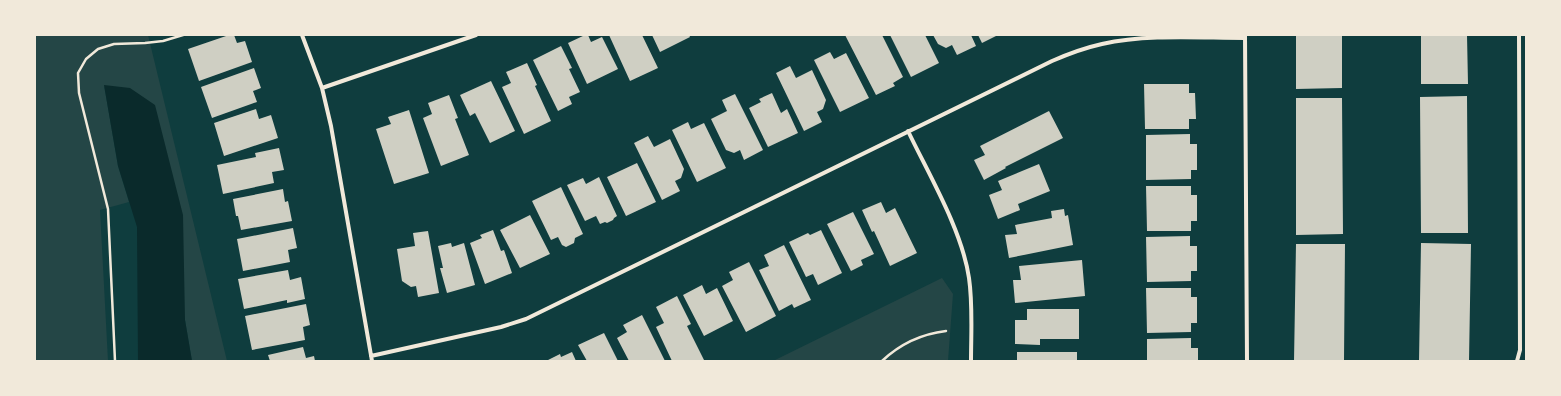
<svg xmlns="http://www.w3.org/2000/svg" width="1561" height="396" viewBox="0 0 1561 396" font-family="Cabin,sans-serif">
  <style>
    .green { fill: #244646 }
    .water { fill: #0a2a2b }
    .building { fill: #cfcfc3 }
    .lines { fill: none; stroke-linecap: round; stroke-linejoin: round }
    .path { stroke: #f1e9da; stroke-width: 2.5 }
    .minor { stroke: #f1e9da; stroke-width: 4 }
  </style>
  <rect width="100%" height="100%" fill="#0f3d3e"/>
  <path class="green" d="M35 35H148L227 361H192L185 320 104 85 118 166 129 202 100 210 108 361H35Z
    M942 278 953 294 948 361H773Z"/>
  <path class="water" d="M104 85 130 88 155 105 183 215 185 320 192 361H138L137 227 118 166Z"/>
  <path class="building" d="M229 35H234L237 43 245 41 252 62 199 81 188 49Z
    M585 35H588L591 42 602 37 618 69 587 84 568 43Z
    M609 35H642L658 68 630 81Z
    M652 35H689L690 37 660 52Z
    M845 35H882L903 77 893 83 895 86 876 95Z
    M890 35H925L939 63 911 77Z
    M933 35H971L976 46 957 55 952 45 946 48 938 44Z
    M978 35H998L982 43Z
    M1296 35H1342V88L1296 89Z
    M1421 35H1467L1468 84H1421Z
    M561 46 572 68 569 69 580 92 569 97 572 104 558 111 533 60Z
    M830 52 834 59 846 53 869 98 840 112 814 60Z
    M527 63 537 85 535 86 551 121 524 134 502 87 511 83 506 72Z
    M790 66 796 78 812 70 826 100 823 109 817 112 822 122 804 131 776 73Z
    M254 68 261 88 253 91 257 102 212 118 201 87Z
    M491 81 515 131 490 143 475 113 470 116 460 95Z
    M1144 84H1189V93H1195L1196 119H1189V129H1145Z
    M772 93 781 113 787 109 798 133 768 147 749 108 761 102 759 99Z
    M735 94 763 150 744 160 740 150 734 153 726 150 711 119 727 111 722 100Z
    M449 95 458 118 455 119 469 155 441 166 423 118 432 114 428 103Z
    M1467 96 1468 233H1421L1420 97Z
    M1296 98H1342L1343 234 1296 235Z
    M256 109 259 119 271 115 278 138 224 156 214 123Z
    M409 110 429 173 394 184 376 129 391 124 388 117Z
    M1049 111 1063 138 1005 167 1006 168 984 180 974 160 985 155 980 146Z
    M688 122 691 129 704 123 726 168 697 182 672 130Z
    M1190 134V144H1197V170H1191V179L1146 180V135Z
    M648 136 654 147 670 139 684 169 681 178 675 181 680 191 662 200 634 143Z
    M279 148 284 170 272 172 274 183 223 194 217 165 256 157 255 153Z
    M637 163 656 202 626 216 607 177Z
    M1039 164 1050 191 1018 204 1020 210 998 219 989 195 1002 190 998 181Z
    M599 177 617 216 614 218 613 220 607 223 605 222 600 224 596 216 585 221 567 185 583 178 586 184Z
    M1146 186H1191V195H1197V221H1191V231H1147Z
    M561 187 583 234 575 238 574 243 566 247 562 245 558 237 551 240 532 201Z
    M283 189 285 202 288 201 292 221 241 230 238 216H236L233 199Z
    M881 202 886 213 895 208 917 253 890 266 874 231 872 232 862 210Z
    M1064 209 1065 216 1068 215 1073 245 1009 258 1005 235 1017 234 1015 225 1052 218 1051 211Z
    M853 212 874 254 861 260 863 265 851 271 827 224Z
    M530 215 550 254 520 268 500 230Z
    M293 228 297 248 288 250 290 262 243 271 237 239Z
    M493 230 501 251 504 250 512 273 485 284 470 243 482 238 480 235Z
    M821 230 842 273 818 285 813 274 806 277 789 242 808 233 810 235Z
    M428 231 439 293 418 297 416 286 411 287 402 281 397 249 415 246 413 233Z
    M1190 236V246H1197V271H1191V281L1147 282 1146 237Z
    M451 243 452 247 464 243 475 285 447 293 440 268H443L438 246Z
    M1421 243 1471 244 1469 361H1419Z
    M1296 244H1345L1344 361H1294Z
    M784 245 811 300 794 308 792 304 779 311 759 270 769 266 764 255Z
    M1082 260 1085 296 1015 303 1013 280H1021L1019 266Z
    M749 262 776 316 746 332 722 286 733 280 729 272Z
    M288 270 290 280 301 277 305 299 287 303V300L244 309 238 279Z
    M702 285 706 294 717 288 733 321 704 336 683 295Z
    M1146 288H1191V297H1197V323H1191V332L1147 333Z
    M677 296 691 324 687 326 704 360 701 361H672L656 327 664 323 656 307Z
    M306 304 310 325 303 327 305 340 252 350 245 316Z
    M1027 309H1079V339H1040V345L1015 344V320H1027Z
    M642 315 665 361H629L617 338 627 332 623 325Z
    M604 333 618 361H587L578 345Z
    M1191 338V348H1198V361H1147V339Z
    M303 347 306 358 314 356 315 361H270L268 355Z
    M572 352 576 361H546L560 354 561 357Z
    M1017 352H1077V361H1017Z"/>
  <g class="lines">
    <path class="path" d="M115 361 108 209 79 93 78 73 86 59 98 49 114 44 145 43 163 41 183 35
      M882 361C900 344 921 334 946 331"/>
    <path class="minor" d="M302 35 322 88 331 126 372 361
      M1245 35 1247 361
      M322 88 476 35
      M908 131C929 175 962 230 969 278 973 305 971 334 971 361
      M371 356 501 327 526 319 1052 61C1068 54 1084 48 1102 44 1148 34 1198 38 1245 38
      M1517 361 1520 350 1519 35"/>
  </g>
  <rect width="1561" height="396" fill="none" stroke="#f1e9da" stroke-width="72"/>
</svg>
